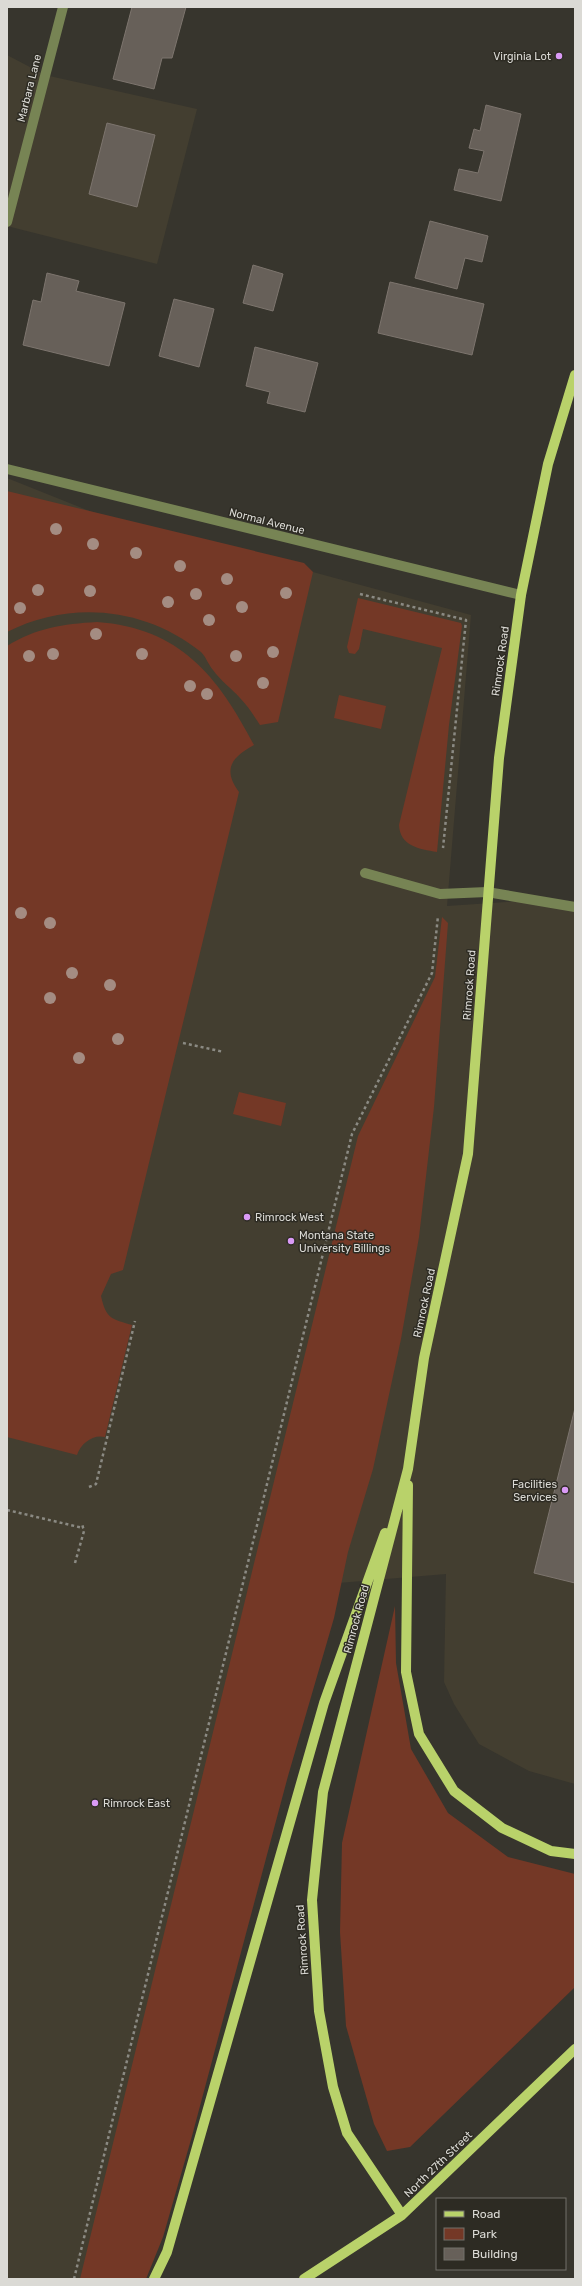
<svg xmlns="http://www.w3.org/2000/svg" width="582" height="2286" viewBox="0 0 582 2286" font-family="Rubik,sans-serif">
  <style>
    .built { fill: #433e30 }
    .green { fill: #743826 }
    .building { fill: #676059; stroke: #7d756e }
    .lines { fill: none; stroke-linecap: round; stroke-linejoin: round }
    .path { stroke: #8b8a83; stroke-width: 2.5; stroke-dasharray: 3 3; stroke-linecap: butt }
    .minor { stroke: #778454; stroke-width: 10 }
    .major { stroke: #b9d26a; stroke-width: 10 }
    .tree { fill: #a48c82 }
    .poi-dot { fill: #da9af6; stroke: #2d2b23; stroke-width: 1.5 }
    .labels { text-anchor: middle; stroke-width: 3; stroke-linejoin: round; paint-order: stroke }
    .poi-label { font-size: 11px; fill: #dbdad5; stroke: #2d2b23; text-anchor: start }
    .street-label { font-size: 11px; fill: #dbdad5; stroke: #2d2b23 }
  </style>
  <rect width="100%" height="100%" fill="#37352d"/>
  <path class="built" d="M7 55 45 75 197 109 157 264 7 226Z
    M7 478 92 512 471 615 447 906 534 900 575 908V1784L529 1771 479 1744 454 1704 444 1682 446 1574 338 1583 118 2279H7Z"/>
  <path class="green" d="M7 491 304 563 313 572 278 722 260 725C254 716 248 706 240 698 232 689 220 680 213 670 208 664 206 657 201 652 145 607 70 600 7 632Z
    M358 598 461 623 462 626 449 725 437 852C419 849 400 846 399 825L442 648 363 629 359 649 355 654 349 653 347 647Z
    M97 622C180 628 218 676 254 745 232 757 222 769 239 792L123 1270 111 1274 101 1296C106 1319 112 1319 132 1325L105 1437C93 1434 81 1443 77 1455L7 1437V646C36 628 63 624 97 622Z
    M339 695 386 706 381 729 334 718Z
    M442 917 448 923 434 1107 419 1237 401 1339 373 1469 348 1552 334 1618 288 1776 192 2136 163 2237 146 2279H80L358 1136 435 977Z
    M239 1092 286 1103 281 1126 233 1114Z
    M395 1606 396 1663 411 1749 448 1813 508 1857 575 1874V1987L410 2147 387 2151 374 2124 346 2026 340 1932 342 1843Z"/>
  <path class="building" d="M132 7H186L172 58H162L154 89 113 79Z
    M486 105 521 114 501 201 454 190 459 169 478 173 484 151 469 148 474 129 480 131Z
    M107 123 155 135 137 207 89 194Z
    M430 221 488 236 482 262 465 258 457 289 415 278Z
    M253 265 283 274 273 311 243 303Z
    M47 273 79 281 76 291 125 303 109 366 23 345 33 300 41 302Z
    M390 282 484 304 472 355 378 333Z
    M174 299 214 309 199 367 159 356Z
    M255 347 318 363 305 412 267 403 270 392 246 386Z
    M575 1408V1583L534 1573Z"/>
  <g class="lines">
    <path class="path" d="M360 594 466 620 443 848
      M183 1043 224 1052
      M89 1487 96 1484 135 1321
      M7 1510 83 1528
      M75 1563 84 1531 82 1524
      M74 2279 352 1134 432 973 438 916"/>
    <path class="minor" d="M7 222 63 7
      M7 469 521 595
      M365 873 440 894 487 892 575 907"/>
    <path class="major" d="M408 1485 406 1672 419 1734 454 1791 502 1828 551 1851 575 1854
      M402 2215 347 2133 333 2087 319 2011 312 1900 323 1792 408 1469 424 1358 468 1154 499 758 521 595 548 464 575 375
      M154 2279 167 2252 324 1703 385 1533
      M304 2279 402 2215 575 2049"/>
  </g>
  <g class="tree">
    <circle cx="56" cy="529" r="6"/>
    <circle cx="93" cy="544" r="6"/>
    <circle cx="136" cy="553" r="6"/>
    <circle cx="180" cy="566" r="6"/>
    <circle cx="227" cy="579" r="6"/>
    <circle cx="38" cy="590" r="6"/>
    <circle cx="90" cy="591" r="6"/>
    <circle cx="286" cy="593" r="6"/>
    <circle cx="196" cy="594" r="6"/>
    <circle cx="168" cy="602" r="6"/>
    <circle cx="242" cy="607" r="6"/>
    <circle cx="20" cy="608" r="6"/>
    <circle cx="209" cy="620" r="6"/>
    <circle cx="96" cy="634" r="6"/>
    <circle cx="273" cy="652" r="6"/>
    <circle cx="53" cy="654" r="6"/>
    <circle cx="142" cy="654" r="6"/>
    <circle cx="29" cy="656" r="6"/>
    <circle cx="236" cy="656" r="6"/>
    <circle cx="263" cy="683" r="6"/>
    <circle cx="190" cy="686" r="6"/>
    <circle cx="207" cy="694" r="6"/>
    <circle cx="21" cy="913" r="6"/>
    <circle cx="50" cy="923" r="6"/>
    <circle cx="72" cy="973" r="6"/>
    <circle cx="110" cy="985" r="6"/>
    <circle cx="50" cy="998" r="6"/>
    <circle cx="118" cy="1039" r="6"/>
    <circle cx="79" cy="1058" r="6"/>
  </g>
  <g class="poi-dot">
    <circle cx="559" cy="56" r="4"/>
    <circle cx="247" cy="1217" r="4"/>
    <circle cx="291" cy="1241" r="4"/>
    <circle cx="565" cy="1490" r="4"/>
    <circle cx="95" cy="1803" r="4"/>
  </g>
  <g class="labels">
    <g class="poi-label">
      <text x="551" y="60" text-anchor="end">Virginia Lot</text>
      <text x="255" y="1221">Rimrock West</text>
      <text x="299" y="1239">Montana State<tspan x="299" dy="13">University Billings</tspan></text>
      <text x="557" y="1488" text-anchor="end">Facilities<tspan x="557" dy="13">Services</tspan></text>
      <text x="103" y="1807">Rimrock East</text>
    </g>
    <g class="street-label">
      <text transform="translate(29 88) rotate(-76)" y="4">Marbara Lane</text>
      <text transform="translate(267 521) rotate(14)" y="4">Normal Avenue</text>
      <text transform="translate(500 661) rotate(-82)" y="4">Rimrock Road</text>
      <text transform="translate(469 985) rotate(-86)" y="4">Rimrock Road</text>
      <text transform="translate(424 1303) rotate(-78)" y="4">Rimrock Road</text>
      <text transform="translate(356 1619) rotate(-75)" y="4">Rimrock Road</text>
      <text transform="translate(302 1940) rotate(-94)" y="4">Rimrock Road</text>
      <text transform="translate(438 2164) rotate(-44)" y="4">North 27th Street</text>
    </g>
  </g>
  <rect width="582" height="2286" fill="none" stroke="#dbdad5" stroke-width="16"/>
  <rect x="436" y="2198" width="130" height="72" fill="#2d2b23" stroke="#73716a"/>
  <rect x="444" y="2211" width="20" height="6" fill="#b9d26a" stroke="#73716a"/>
  <text x="472" y="2218" font-size="12" fill="#dbdad5">Road</text>
  <rect x="444" y="2228" width="20" height="12" fill="#743826" stroke="#73716a"/>
  <text x="472" y="2238" font-size="12" fill="#dbdad5">Park</text>
  <rect x="444" y="2248" width="20" height="12" fill="#676059" stroke="#73716a"/>
  <text x="472" y="2258" font-size="12" fill="#dbdad5">Building</text>
</svg>
